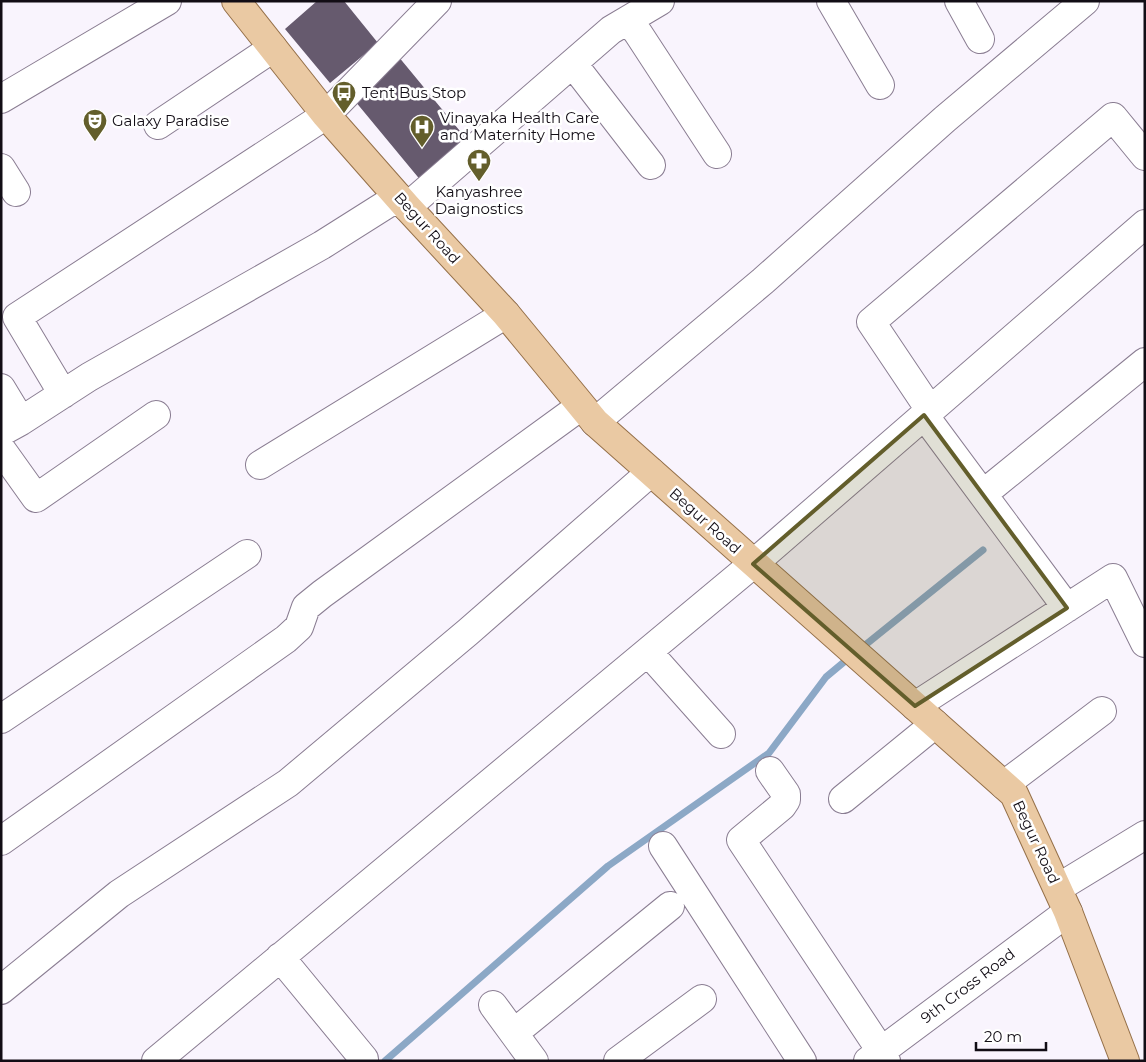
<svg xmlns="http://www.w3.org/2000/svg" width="1146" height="1062" viewBox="0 0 1146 1062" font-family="Montserrat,sans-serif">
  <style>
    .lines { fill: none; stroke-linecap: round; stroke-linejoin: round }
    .stream { stroke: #8ca8c6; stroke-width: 7 }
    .building { fill: #665a6e }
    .minor-casing { stroke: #8a7d92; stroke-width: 30 }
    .major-casing { stroke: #957049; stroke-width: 30 }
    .minor { stroke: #fff; stroke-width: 28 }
    .major { stroke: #eac9a3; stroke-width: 28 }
    .marked { fill: #635e2b; fill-opacity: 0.2; stroke: #635e2b; stroke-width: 4; stroke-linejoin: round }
    .labels { text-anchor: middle; stroke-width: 5; stroke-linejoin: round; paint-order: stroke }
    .poi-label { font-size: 15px; fill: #120d15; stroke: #fff; text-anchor: start }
    .street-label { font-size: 15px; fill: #120d15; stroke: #fff }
  </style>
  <rect width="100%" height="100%" fill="#f9f4fd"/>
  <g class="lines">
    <path class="stream" d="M859 650 983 550
      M385 1061 608 866 769 753 826 677 850 657"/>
  </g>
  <path class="building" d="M317 1H344L378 43 330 83 285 29Z
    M398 56 469 142 422 182 350 95Z"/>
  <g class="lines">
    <defs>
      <path id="minor" d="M831 1 880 85
        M959 1 980 39
        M628 20 638 33 717 154
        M573 64 651 165
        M1 99 167 1
        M158 125 273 48
        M1 168 16 192
        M407 207 611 30 660 1
        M1 388 21 421
        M63 394 17 317 326 115 437 1
        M930 410 871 322 1113 117 1145 156
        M924 415 1067 608
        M595 422 763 281 945 119 1085 1
        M1 432 21 421 89 377 322 245 398 197
        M1 449 36 498 156 415
        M260 465 506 314
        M983 494 1145 362
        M648 652 721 734
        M915 706 1113 578 1145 643
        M1 719 247 554
        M770 771 786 794V800L782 806 741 840 881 1051 886 1061
        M1004 785 1102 711
        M843 799 935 724
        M1 841 286 639 299 627 306 607 322 594 581 406
        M663 846 802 1061
        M1058 888 1145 835
        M280 957 364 1059
        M1 990 119 894 288 783 468 632 651 472
        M493 1005 534 1061
        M514 1033 670 906
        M156 1061 753 564 1145 224
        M618 1061 702 999
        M868 1061 1068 912"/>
      <path id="major" d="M236 1 326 115 407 207 506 314 595 422 1014 794 1068 912 1125 1061"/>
    </defs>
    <use href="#minor" class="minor-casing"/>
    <use href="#major" class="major-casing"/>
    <use href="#minor" class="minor"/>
    <use href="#major" class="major"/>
  </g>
  <path class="marked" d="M924 415 1067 608 915 706 753 564Z"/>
  <defs>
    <symbol id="bus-pin" viewBox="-11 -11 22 30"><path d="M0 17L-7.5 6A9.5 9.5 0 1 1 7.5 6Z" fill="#635e2b" stroke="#fff"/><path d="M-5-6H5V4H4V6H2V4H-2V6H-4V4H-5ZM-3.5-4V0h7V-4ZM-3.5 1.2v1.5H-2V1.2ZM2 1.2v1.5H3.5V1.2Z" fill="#fff"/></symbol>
    <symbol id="theatre-pin" viewBox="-11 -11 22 30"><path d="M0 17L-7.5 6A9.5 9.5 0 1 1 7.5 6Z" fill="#635e2b" stroke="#fff"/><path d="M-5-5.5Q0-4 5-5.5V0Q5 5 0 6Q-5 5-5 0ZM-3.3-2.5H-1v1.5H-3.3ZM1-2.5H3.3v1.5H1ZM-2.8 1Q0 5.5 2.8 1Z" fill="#fff"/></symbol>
    <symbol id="hospital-pin" viewBox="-11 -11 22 30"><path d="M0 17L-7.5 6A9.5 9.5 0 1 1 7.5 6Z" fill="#635e2b" stroke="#fff"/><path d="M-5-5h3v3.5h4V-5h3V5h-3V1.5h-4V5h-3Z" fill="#fff"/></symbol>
    <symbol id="pharmacy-pin" viewBox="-11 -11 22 30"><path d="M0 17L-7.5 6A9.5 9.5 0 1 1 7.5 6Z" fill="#635e2b" stroke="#fff"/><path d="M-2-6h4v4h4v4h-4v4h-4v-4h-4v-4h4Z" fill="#fff"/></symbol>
  </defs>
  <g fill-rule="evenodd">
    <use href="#bus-pin" x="330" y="79" width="28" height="38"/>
    <use href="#theatre-pin" x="81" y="107" width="28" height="38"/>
    <use href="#hospital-pin" x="408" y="113" width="28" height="38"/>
    <use href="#pharmacy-pin" x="465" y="147" width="28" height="38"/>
  </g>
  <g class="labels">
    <g class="poi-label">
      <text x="362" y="98">Tent Bus Stop</text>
      <text x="440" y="123">Vinayaka Health Care<tspan x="440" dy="17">and Maternity Home</tspan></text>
      <text x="112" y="126">Galaxy Paradise</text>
      <text x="479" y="197" text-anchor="middle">Kanyashree<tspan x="479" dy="17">Daignostics</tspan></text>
    </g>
    <g class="street-label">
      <text transform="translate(427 228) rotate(48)" y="5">Begur Road</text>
      <text transform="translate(705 521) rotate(42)" y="5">Begur Road</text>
      <text transform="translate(1036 842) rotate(65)" y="5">Begur Road</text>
      <text transform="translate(968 986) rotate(-37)" y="5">9th Cross Road</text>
    </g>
  </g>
  <rect width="1146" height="1062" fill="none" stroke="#120d15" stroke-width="5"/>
  <path d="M976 1042v8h70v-8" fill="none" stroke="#120d15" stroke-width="2.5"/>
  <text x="984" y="1042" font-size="15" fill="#120d15" stroke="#ffffff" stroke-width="4" paint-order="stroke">20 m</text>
</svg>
